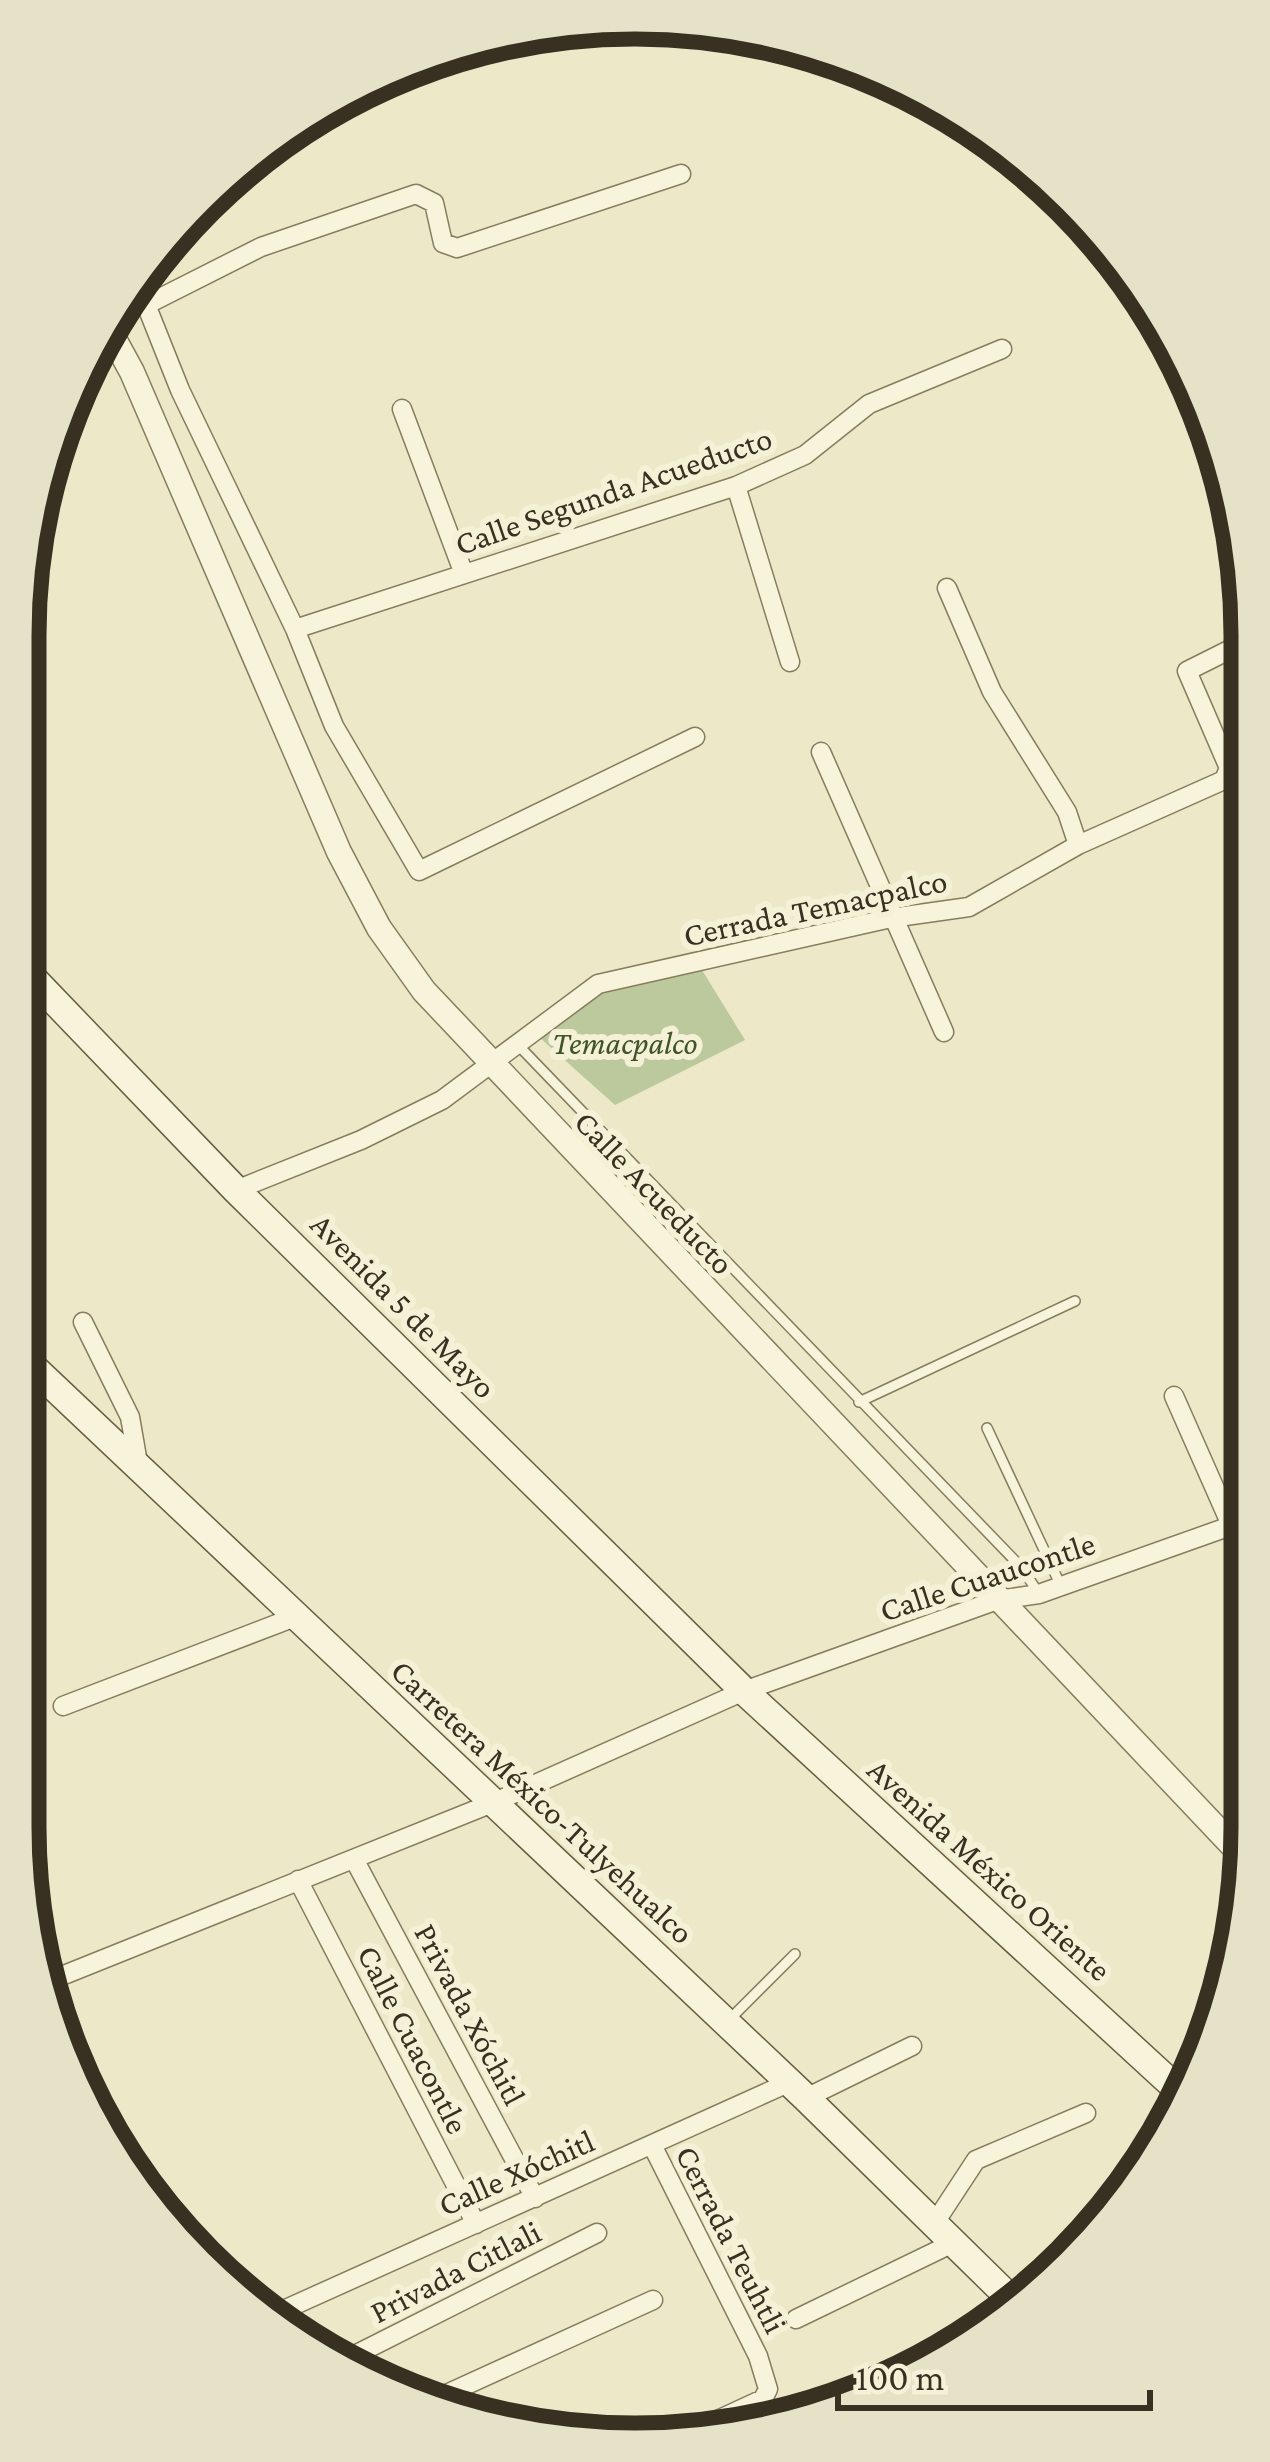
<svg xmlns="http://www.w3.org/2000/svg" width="1270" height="2462" viewBox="0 0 1270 2462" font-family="'Crimson Pro',serif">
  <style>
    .green { fill: #bbc99d }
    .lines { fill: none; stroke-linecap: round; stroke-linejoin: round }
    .service-casing { stroke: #867c5e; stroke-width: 12 }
    .minor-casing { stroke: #867c5e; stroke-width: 21 }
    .tertiary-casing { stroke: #867c5e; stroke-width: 27 }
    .secondary-casing { stroke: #685d41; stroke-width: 30 }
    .service { stroke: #f7f4db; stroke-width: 9 }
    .minor { stroke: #f7f4db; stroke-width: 18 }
    .tertiary { stroke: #f7f4db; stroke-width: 24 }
    .secondary { stroke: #f7f4db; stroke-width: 27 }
    .labels { text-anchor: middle; stroke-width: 12; stroke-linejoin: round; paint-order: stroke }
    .street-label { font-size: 33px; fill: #383121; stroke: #f4f1d7 }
    .park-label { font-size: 33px; font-style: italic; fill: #405329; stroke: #f4f1d7 }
    .rim { fill: none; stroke: #383121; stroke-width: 15 }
  </style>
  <rect width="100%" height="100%" fill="#ece8c8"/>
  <path class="green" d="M702 970 745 1040 615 1105 539 1037 601 994Z"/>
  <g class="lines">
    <defs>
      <path id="service" d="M518 1045 1022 1568 1039 1594
        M859 1402 1075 1301
        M987 1428 1060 1584
        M729 2020 795 1954"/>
      <path id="minor" d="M139 287 180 390 295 629 334 726 419 871 695 737
        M150 303 261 247 416 194 434 203 443 243 457 248 681 174
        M402 409 464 574
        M736 486 790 662
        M947 588 992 692 1067 812 1078 845
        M295 629 736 486 805 455 869 404 1002 349
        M821 752 944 1032
        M1235 1102 1248 1132
        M236 1190 361 1140 442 1100 598 984 891 918 969 907 1078 845 1224 780 1229 768 1187 671 1247 641
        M83 1322 130 1417 138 1463
        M1174 1396 1231 1525
        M63 1706 295 1617
        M354 1859 535 2198
        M298 1880 476 2224
        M44 1983 495 1802 744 1691 997 1600 1039 1594 1250 1519
        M806 2098 912 2046
        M652 2145 758 2356 768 2389 763 2399 670 2442
        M934 2224 976 2160 1086 2113
        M268 2317 788 2083
        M796 2319 953 2243
        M341 2362 597 2233
        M429 2402 653 2300"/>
      <path id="tertiary" d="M108 328 132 372 339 852 379 928 424 991 1251 1865"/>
      <path id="secondary" d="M19 964 236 1190 744 1691 1188 2099
        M18 1353 806 2098 1015 2303"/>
    </defs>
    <use href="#service" class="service-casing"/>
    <use href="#minor" class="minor-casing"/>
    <use href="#tertiary" class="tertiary-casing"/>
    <use href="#secondary" class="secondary-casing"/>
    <use href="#service" class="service"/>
    <use href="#minor" class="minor"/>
    <use href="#tertiary" class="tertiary"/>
    <use href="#secondary" class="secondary"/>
  </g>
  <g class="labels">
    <g class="street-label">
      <text transform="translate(613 490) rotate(-19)" y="12">Calle Segunda Acueducto</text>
      <text transform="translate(815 907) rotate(-12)" y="12">Cerrada Temacpalco</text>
      <text transform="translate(655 1192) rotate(46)" y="12">Calle Acueducto</text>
      <text transform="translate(404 1305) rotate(45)" y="12">Avenida 5 de Mayo</text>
      <text transform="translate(987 1576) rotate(-18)" y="12">Calle Cuaucontle</text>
      <text transform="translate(543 1801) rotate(43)" y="12">Carretera México-Tulyehualco</text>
      <text transform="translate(990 1869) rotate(42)" y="12">Avenida México Oriente</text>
      <text transform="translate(471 2014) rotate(62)" y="12">Privada Xóchitl</text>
      <text transform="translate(414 2039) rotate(63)" y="12">Calle Cuacontle</text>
      <text transform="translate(516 2172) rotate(-24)" y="12">Calle Xóchitl</text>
      <text transform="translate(732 2239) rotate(63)" y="12">Cerrada Teuhtli</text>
      <text transform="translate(455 2271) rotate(-27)" y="12">Privada Citlali</text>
    </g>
    <g class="park-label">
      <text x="625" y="1054">Temacpalco</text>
    </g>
  </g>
  <path d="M0 0H1270V2462H0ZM635 39H635A596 596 0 0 1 1231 635V1827A596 596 0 0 1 635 2423H635A596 596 0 0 1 39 1827V635A596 596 0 0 1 635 39Z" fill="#e5e2c8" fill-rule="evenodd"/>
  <path class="rim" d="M635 39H635A596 596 0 0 1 1231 635V1827A596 596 0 0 1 635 2423H635A596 596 0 0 1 39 1827V635A596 596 0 0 1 635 39Z"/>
  <path d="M838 2390v18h312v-18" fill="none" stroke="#383121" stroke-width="6"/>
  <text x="856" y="2390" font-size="36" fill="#383121" stroke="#f4f1d7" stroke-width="9" paint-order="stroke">100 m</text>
</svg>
